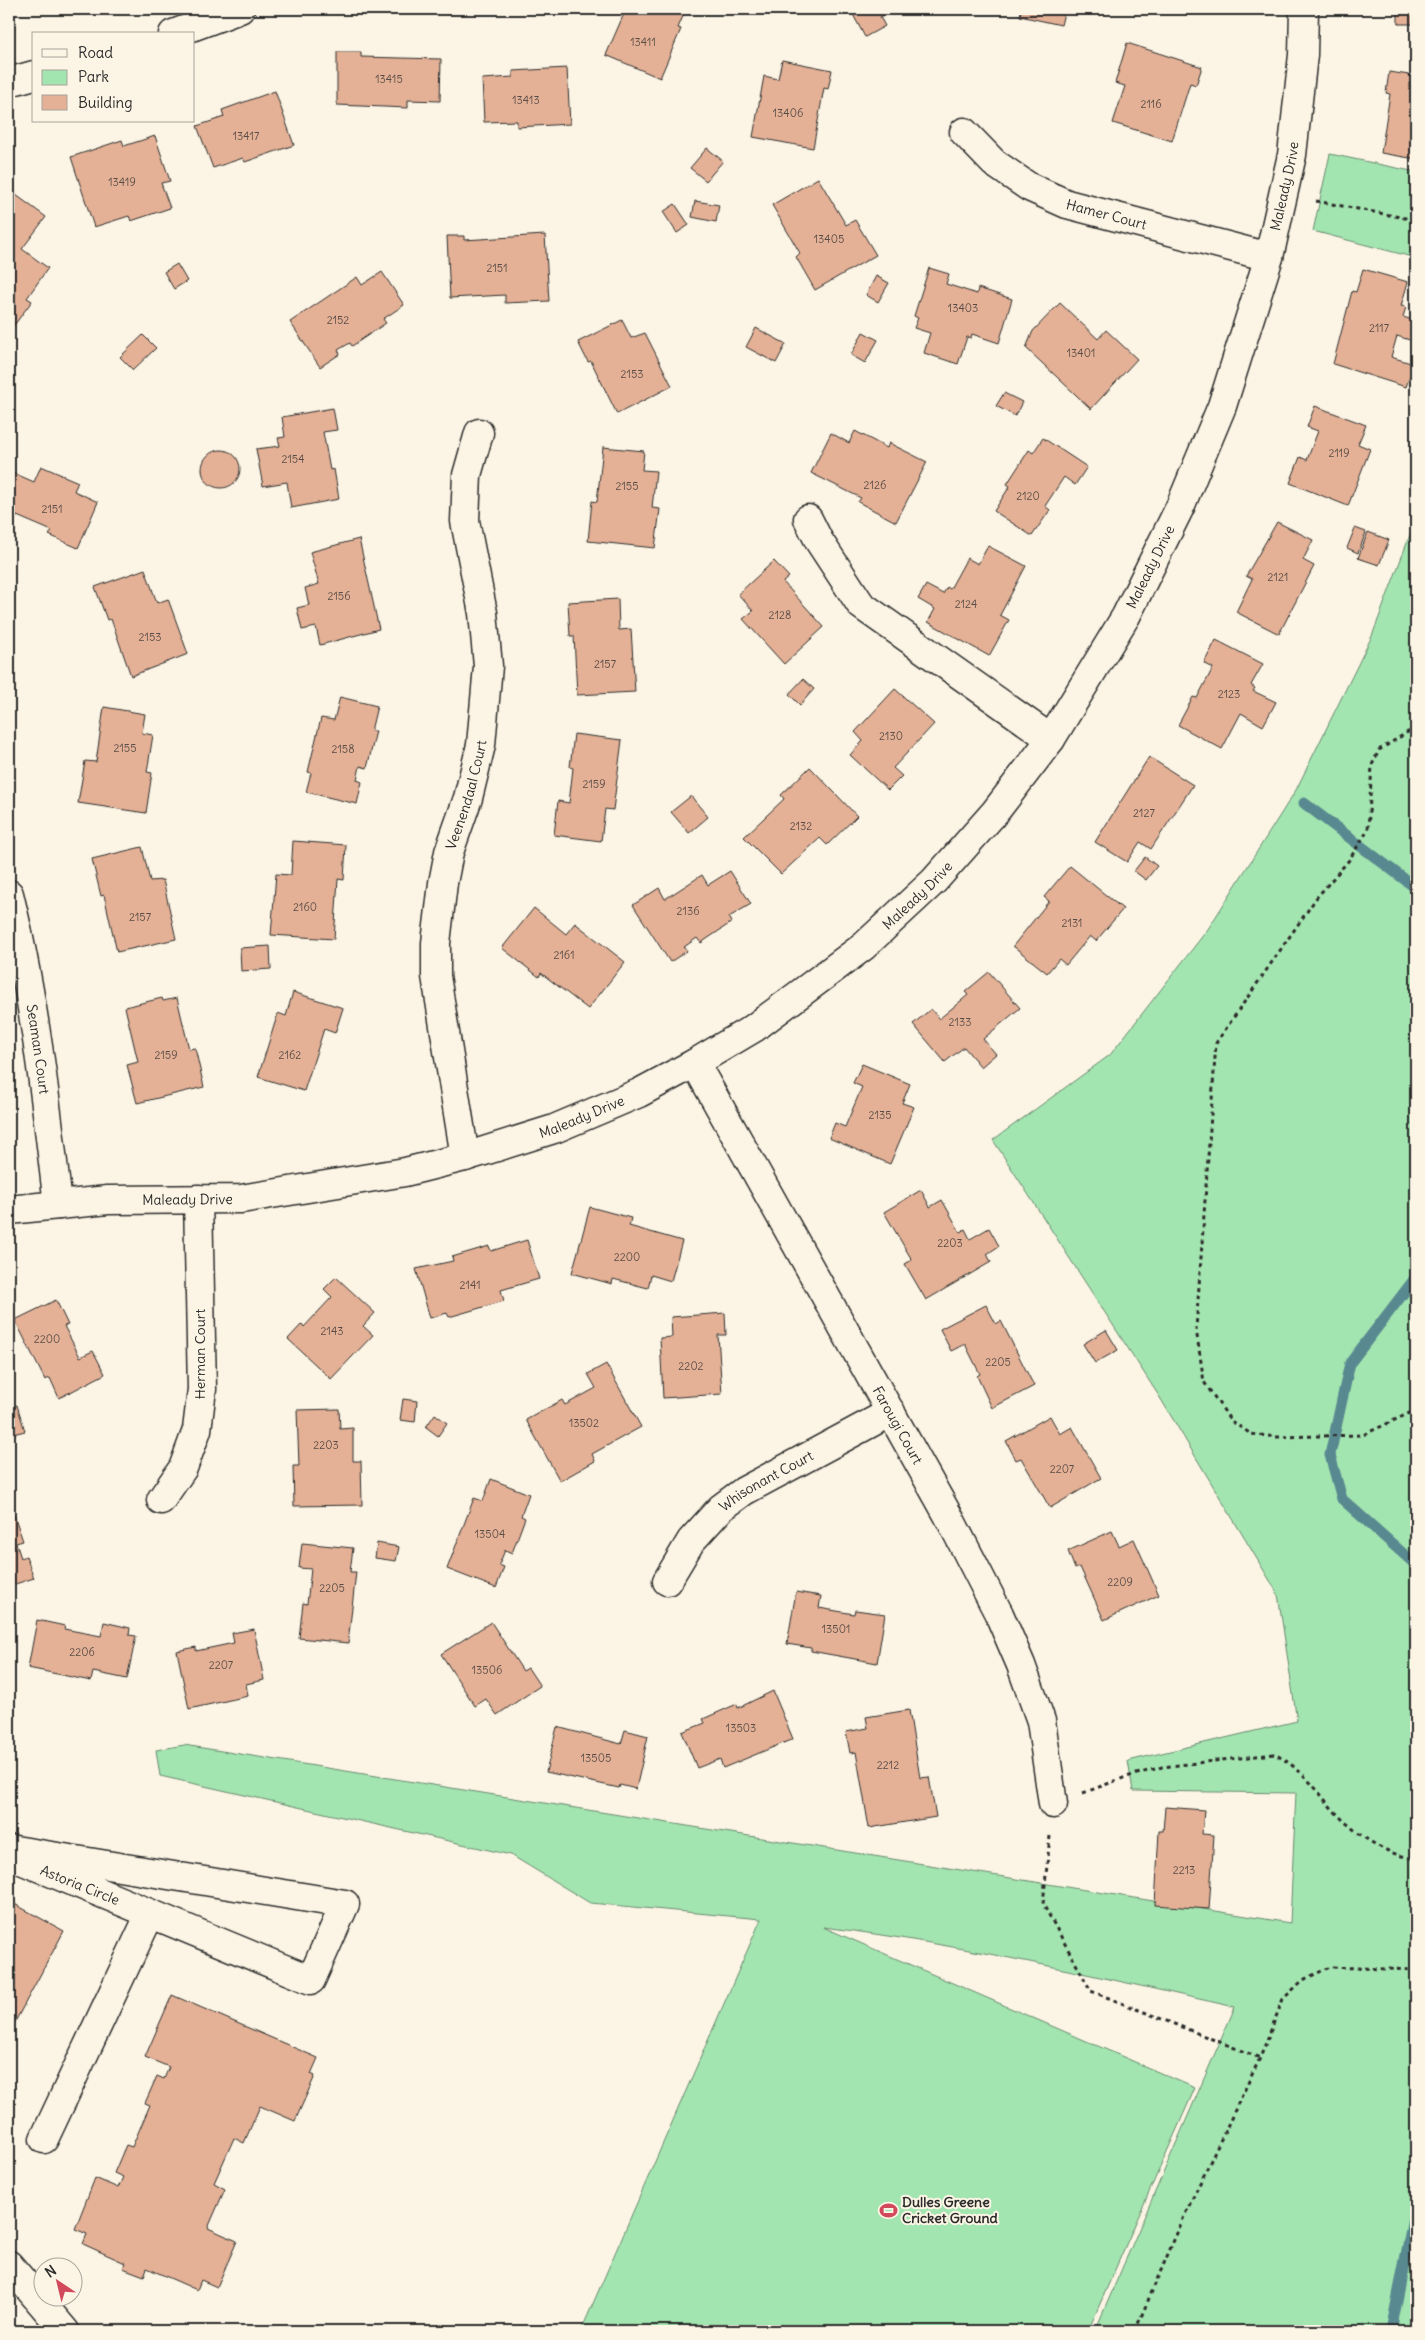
<svg xmlns="http://www.w3.org/2000/svg" width="1425" height="2340" viewBox="0 0 1425 2340" font-family="Delius,sans-serif">
  <style>
    .green { fill: #a3e5b0; stroke: #67886e }
    .lines { fill: none; stroke-linecap: round; stroke-linejoin: round }
    .stream { stroke: #598990; stroke-width: 11 }
    .building { fill: #e4b196; stroke: #2b2b2b }
    .minor-casing { stroke: #2b2b2b; stroke-width: 31 }
    .path { stroke: #2b2b2b; stroke-width: 3; stroke-dasharray: 4 4; stroke-linecap: butt }
    .minor { stroke: #fcf5e5; stroke-width: 28 }
    .labels { text-anchor: middle; stroke-width: 4; stroke-linejoin: round; paint-order: stroke }
    .number-label { font-size: 11px; fill: #594c46 }
    .street-label { font-size: 14px; fill: #2b2b2b; stroke: #fcf5e5 }
    .poi-label { font-size: 14px; font-weight: bold; fill: #2b2b2b; stroke: #fcf5e5; text-anchor: start }
  </style>
  <rect width="100%" height="100%" fill="#fcf5e5"/>
  <filter id="ink" filterUnits="userSpaceOnUse"><feTurbulence type="fractalNoise" baseFrequency=".02" numOctaves="2"/><feDisplacementMap in="SourceGraphic" scale="10" xChannelSelector="R" yChannelSelector="G"/><feConvolveMatrix kernelMatrix="1 2 1 2 8 2 1 2 1" color-interpolation-filters="sRGB"/></filter>
  <g filter="url(#ink)">
    <path class="green" d="M1330 154 1416 172V258L1313 231Z
      M1416 519V2331H1095L1235 2007C1099 1977 962 1944 823 1927L1195 2088 1088 2331H581L761 1919 590 1903 511 1855 160 1776 156 1750 184 1745 1290 1923 1296 1793 1133 1791 1128 1761 1297 1721 1278 1594 1159 1396 993 1140 1110 1055 1208 929 1296 790 1372 636Z"/>
    <g class="lines">
      <path class="stream" d="M1304 803 1416 888
        M1416 1277 1350 1363 1330 1455 1342 1499 1416 1565
        M1391 2331 1416 2204"/>
    </g>
    <path class="building" d="M626 9H686L678 28 681 29 660 78 606 55Z
      M850 9H895L880 17 885 26 865 37Z
      M1010 9H1065L1061 25 1020 16 1021 11Z
      M1398 9H1416V24H1398Z
      M1127 43 1202 67 1196 85 1190 83 1172 141 1113 123 1125 86 1115 83Z
      M337 52H361V57L441 59 440 101 408 100V108L337 105Z
      M782 60 832 70 828 89 824 88 813 148 753 137 764 76 778 79Z
      M567 68 570 124 517 127V121L484 122 482 79 513 77V71Z
      M1389 72 1416 76V159L1381 153 1390 94 1386 93Z
      M275 91 294 145 245 162 243 158 213 168 197 126 224 117 222 110Z
      M155 136 170 181 161 183 170 208 131 221 129 216 94 227 71 157 122 140 124 146Z
      M707 148 723 161 706 181 690 168Z
      M818 178 846 225 855 220 876 255 815 290 796 257 800 253 772 205Z
      M16 195 46 217 22 249 48 268 27 298 32 301 12 328 9 326V204Z
      M695 201 719 205 716 222 692 217Z
      M675 204 689 225 677 233 663 212Z
      M545 235 549 301 505 303V295L450 298 447 236H464V240Z
      M177 264 187 281 174 289 164 272Z
      M929 268 949 274 946 284 977 294 978 288 1012 299 999 343 972 334 971 338 967 337 958 364 924 353 930 333 914 328 918 318 914 316Z
      M1363 269 1408 282 1401 306 1406 307 1403 317 1416 321V329L1413 341 1397 336 1391 357 1414 364 1406 387 1333 364 1352 291 1356 292Z
      M382 272 404 305 383 319 386 323 352 346 350 343 338 350 340 354 320 367 290 322 357 277 362 285Z
      M876 276 889 283 878 302 866 295Z
      M1060 303 1098 339 1106 330 1137 359 1091 409 1026 348 1033 331Z
      M622 320 631 338 645 333 672 386 617 414 591 361 588 362 578 342Z
      M756 328 786 344 776 363 746 347Z
      M863 332 878 340 865 363 851 355Z
      M143 335 156 348 133 370 120 357Z
      M1004 393 1022 402 1015 416 996 406Z
      M1315 406 1366 425 1358 444 1370 449 1348 506 1290 483 1300 457 1307 460 1318 431 1307 427Z
      M333 408 337 430 323 432 330 470 334 469 339 499 291 508 287 482 263 486 256 449 280 446 278 438 285 437 282 417Z
      M855 431 887 448 889 443 927 462 896 522 858 502 861 498 811 473 831 433 849 443Z
      M1043 438 1087 467 1075 485 1064 477 1045 506 1050 510 1032 536 994 511 1010 486 1007 484 1029 450 1033 453Z
      M603 447 644 451 642 470 656 471 652 508 660 509 655 548 588 541 592 501 597 502Z
      M202 469a19 19 0 1 1 38 0a19 19 0 1 1-38 0Z
      M41 466 78 482 74 491 98 502 78 548 49 535 52 531 17 516 12 528 9 527V471L34 482Z
      M1277 522 1313 540 1303 560 1314 566 1279 634 1236 612 1252 579 1246 576Z
      M1355 528 1366 532 1358 553 1347 548Z
      M1368 532 1389 540 1379 565 1358 558Z
      M359 539 379 629 320 645 316 627 302 630 297 608 309 605 305 588 319 584 310 552Z
      M988 546 1026 566 1000 615 1009 620 989 656 928 622 935 609 918 599 926 585 943 594 947 587 950 589 967 558 978 564Z
      M774 561 789 577 783 582 824 627 784 664 743 619 753 611 738 594Z
      M145 569 157 603 168 599 188 654 131 676 111 619 107 620 95 587Z
      M618 599 619 630 631 629 635 692 577 695 574 636H570L568 602Z
      M1216 640 1263 664 1251 685 1255 688 1253 691 1276 702 1263 726 1241 713 1222 749 1178 725 1193 697 1197 698 1213 668 1204 663Z
      M803 679 814 689 800 705 789 694Z
      M895 689 934 724 893 768 902 776 888 790 850 755 863 741 855 732Z
      M340 697 377 706 371 731H376L367 768 360 766 357 780 362 782 357 804 306 792 311 773 308 772 321 718 334 720Z
      M104 707 145 714 142 733 153 735 147 772 152 773 146 813 78 803 85 761 96 762Z
      M574 734 622 740 613 810 605 809 601 841 554 835 558 801 569 803 573 768 570 767Z
      M1149 757 1193 785 1151 849 1140 842 1127 862 1095 842Z
      M810 767 857 816 827 845 820 838 781 874 744 837 784 799 781 795Z
      M691 796 708 817 689 833 671 812Z
      M293 841 346 845 344 880 338 879 334 939 271 935 276 874 291 875Z
      M142 847 150 881 163 880 176 939 117 952 104 895 101 896 92 859Z
      M1145 857 1157 866 1146 880 1134 871Z
      M1070 866 1123 909 1096 941 1090 936 1066 965 1059 959 1047 973 1013 946 1049 901 1044 897Z
      M730 871 751 904 729 917 732 922 701 943 697 938 684 947 687 951 670 962 633 905 659 888 665 899 702 875 708 885Z
      M534 908 566 934 575 923 625 962 588 1009 541 973 539 977 502 948Z
      M270 946 271 969 241 971 240 948Z
      M989 972 1020 1008 983 1039 996 1054 981 1067 964 1047 945 1062 913 1024 931 1009 939 1019 968 995 965 992Z
      M293 992 343 1008 335 1033 324 1029 304 1091 258 1077 278 1013 286 1016Z
      M162 998 163 1001 177 998 189 1049 195 1048 204 1087 137 1103 127 1065 138 1062 125 1007Z
      M862 1064 910 1084 902 1103 914 1107 890 1164 829 1138 835 1123 845 1127 862 1087 853 1083Z
      M921 1190 930 1207 942 1200 960 1232 965 1229 970 1239 989 1228 999 1246 987 1254 991 1262 926 1300 905 1264 912 1260 884 1212Z
      M590 1207 631 1218 629 1226 682 1241 671 1281 651 1275 648 1288 613 1279 612 1284 572 1273Z
      M527 1240 539 1279 501 1290 504 1301 449 1317 447 1313 430 1318 416 1269 453 1261 452 1257 489 1246 491 1251Z
      M336 1277 375 1313 363 1326 373 1335 331 1379 288 1339 302 1324 304 1327 332 1297 324 1289Z
      M56 1300 68 1325 64 1326 80 1357 93 1351 105 1374 59 1398 50 1378 45 1380 15 1320Z
      M986 1305 996 1324 1001 1321 1034 1386 992 1408 977 1376 980 1374 965 1344 951 1351 940 1329Z
      M725 1313 726 1335H718L722 1394 663 1398 660 1338 672 1337 671 1317Z
      M1106 1330 1118 1350 1095 1363 1083 1344Z
      M606 1364 641 1427 592 1454 595 1461 560 1481 526 1420 562 1400 565 1405 596 1388 588 1374Z
      M403 1399 417 1401 415 1422 400 1420Z
      M17 1405 25 1431 9 1435V1407Z
      M339 1409 340 1429 353 1428V1461H361L362 1505 294 1506 293 1466H299L297 1410Z
      M435 1414 447 1423 438 1436 426 1427Z
      M1050 1416 1060 1434 1072 1427 1101 1478 1050 1508 1021 1458 1016 1460 1006 1441Z
      M491 1479 529 1494 521 1516 525 1518 512 1553 505 1550 499 1565 504 1567 496 1588 447 1569 474 1498 483 1501Z
      M11 1506 23 1541 16 1543 21 1558 26 1556 34 1578 9 1586V1507Z
      M1112 1531 1119 1546 1134 1539 1159 1595 1104 1620 1080 1567 1075 1569 1068 1551Z
      M302 1543 353 1548 350 1572H356L348 1643 299 1638 303 1603 307 1604 311 1569 299 1568Z
      M377 1543 399 1547 396 1561 375 1558Z
      M796 1592 821 1596 819 1608 854 1614 855 1610 885 1614 877 1663 811 1651V1648L787 1644Z
      M37 1620 65 1626 64 1629 101 1636 104 1622 130 1628 129 1635 136 1636 127 1679 93 1672 91 1681 28 1668Z
      M491 1622 523 1671 528 1668 540 1686 497 1715 486 1699 475 1706 441 1654Z
      M254 1629 264 1680 246 1684 248 1696 189 1709 177 1651 196 1647V1651L234 1643 232 1633Z
      M773 1691 793 1739 723 1768 720 1759 697 1768 682 1732 705 1723 703 1719 737 1704 738 1708Z
      M909 1710 920 1778 929 1777 936 1817 869 1828 856 1752 850 1753 846 1732 868 1728 866 1717Z
      M557 1727 621 1744 625 1730 648 1736 636 1789 620 1785 619 1788 546 1772Z
      M1165 1807 1204 1810 1202 1834 1214 1835 1209 1909 1155 1905 1159 1831H1163Z
      M9 1901 64 1931 9 2033Z
      M172 1995 318 2058 311 2074 315 2076 295 2121 260 2106 244 2143 234 2138 214 2183 225 2189 208 2228 237 2241 217 2287 201 2280 197 2290 147 2268 144 2276 123 2268 125 2263 83 2244 87 2234 75 2229 95 2178 118 2188 123 2177 114 2173 126 2145 132 2147 150 2105 145 2103 157 2076 164 2079 169 2067 145 2057Z"/>
    <g class="lines">
      <defs>
        <g id="minor">
          <path d="M173 34 240 9"/>
          <path d="M9 82 34 75"/>
          <path id="s1" d="M964 132 994 163 1029 187 1067 204 1269 257"/>
          <path d="M808 519 819 541 861 605 1051 739"/>
          <path id="s2" d="M9 894C34 996 46 1101 58 1205"/>
          <path id="s3" d="M695 1063 948 1515 999 1614 1021 1665 1041 1721 1053 1804"/>
          <path id="s4" d="M465 1157 436 976V943L443 883 449 852 468 798 481 745 488 666 483 613 465 521 467 475 479 433"/>
          <path id="s5" d="M9 1210 108 1200 241 1199 405 1172 465 1157 554 1129 639 1093 695 1063 754 1028 864 946 934 881 995 812 1051 739 1126 616 1180 507 1222 406 1269 257 1292 155 1303 55 1304 9"/>
          <path d="M161 1500 183 1468 197 1430 202 1389 198 1199"/>
          <path id="s6" d="M667 1581 691 1541 721 1508 744 1491 891 1412"/>
          <path d="M9 1849 345 1904 311 1980 9 1855"/>
          <path d="M44 2139 150 1914"/>
          <path d="M9 2265 65 2331"/>
        </g>
      </defs>
      <use href="#minor" class="minor-casing"/>
      <path class="path" d="M1316 201 1416 220
        M1416 727 1379 750 1372 765 1368 830 1349 860 1317 897 1216 1043 1196 1329 1204 1382 1231 1421 1251 1434 1276 1437 1363 1435 1416 1410
        M1083 1793 1126 1777 1162 1767 1274 1754C1296 1765 1310 1781 1325 1800 1347 1828 1380 1854 1416 1859
        M1050 1836 1043 1904 1091 1991 1260 2058
        M1135 2331 1186 2212 1260 2058 1283 1999 1303 1980 1330 1967 1416 1970"/>
      <use href="#minor" class="minor"/>
    </g>
  </g>
  <defs>
    <symbol id="stadium-bare" viewBox="-9 -9 18 18"><path d="M0-5a6.5 5 0 1 0 0 10a6.5 5 0 1 0 0-10ZM-3.5-1.8h7v3.6h-7Z" fill="#d1495b" stroke="#fcf5e5" stroke-width="2.5" paint-order="stroke"/></symbol>
  </defs>
  <g fill-rule="evenodd">
    <use href="#stadium-bare" x="876" y="2198" width="25" height="25"/>
  </g>
  <g class="labels">
    <g class="number-label">
      <text x="643" y="46">13411</text>
      <text x="389" y="83">13415</text>
      <text x="526" y="104">13413</text>
      <text x="1151" y="108">2116</text>
      <text x="788" y="117">13406</text>
      <text x="246" y="140">13417</text>
      <text x="122" y="186">13419</text>
      <text x="829" y="243">13405</text>
      <text x="497" y="272">2151</text>
      <text x="963" y="312">13403</text>
      <text x="338" y="324">2152</text>
      <text x="1379" y="332">2117</text>
      <text x="1081" y="357">13401</text>
      <text x="632" y="378">2153</text>
      <text x="1339" y="457">2119</text>
      <text x="293" y="463">2154</text>
      <text x="875" y="489">2126</text>
      <text x="627" y="490">2155</text>
      <text x="1028" y="500">2120</text>
      <text x="52" y="513">2151</text>
      <text x="1278" y="581">2121</text>
      <text x="339" y="600">2156</text>
      <text x="966" y="608">2124</text>
      <text x="780" y="619">2128</text>
      <text x="150" y="641">2153</text>
      <text x="605" y="668">2157</text>
      <text x="1229" y="698">2123</text>
      <text x="891" y="740">2130</text>
      <text x="125" y="752">2155</text>
      <text x="343" y="753">2158</text>
      <text x="594" y="788">2159</text>
      <text x="1144" y="817">2127</text>
      <text x="801" y="830">2132</text>
      <text x="305" y="911">2160</text>
      <text x="688" y="915">2136</text>
      <text x="140" y="921">2157</text>
      <text x="1072" y="927">2131</text>
      <text x="564" y="959">2161</text>
      <text x="960" y="1026">2133</text>
      <text x="166" y="1059">2159</text>
      <text x="290" y="1059">2162</text>
      <text x="880" y="1119">2135</text>
      <text x="950" y="1247">2203</text>
      <text x="627" y="1261">2200</text>
      <text x="470" y="1289">2141</text>
      <text x="332" y="1335">2143</text>
      <text x="47" y="1343">2200</text>
      <text x="998" y="1366">2205</text>
      <text x="691" y="1370">2202</text>
      <text x="584" y="1427">13502</text>
      <text x="326" y="1449">2203</text>
      <text x="1062" y="1473">2207</text>
      <text x="490" y="1538">13504</text>
      <text x="1120" y="1586">2209</text>
      <text x="332" y="1592">2205</text>
      <text x="836" y="1633">13501</text>
      <text x="82" y="1656">2206</text>
      <text x="221" y="1669">2207</text>
      <text x="487" y="1674">13506</text>
      <text x="741" y="1732">13503</text>
      <text x="596" y="1762">13505</text>
      <text x="888" y="1769">2212</text>
      <text x="1184" y="1874">2213</text>
    </g>
    <g class="street-label">
      <text dy="5" stroke="none"><textPath href="#s5" startOffset="1799">Maleady Drive</textPath></text>
      <text dy="5" stroke="none"><textPath href="#s1" startOffset="168">Hamer Court</textPath></text>
      <text dy="5" stroke="none"><textPath href="#s5" startOffset="1394">Maleady Drive</textPath></text>
      <text dy="5" stroke="none"><textPath href="#s4" startOffset="368">Veenendaal Court</textPath></text>
      <text dy="5" stroke="none"><textPath href="#s5" startOffset="989">Maleady Drive</textPath></text>
      <text dy="5" stroke="none"><textPath href="#s2" startOffset="158">Seaman Court</textPath></text>
      <text dy="5" stroke="none"><textPath href="#s5" startOffset="584">Maleady Drive</textPath></text>
      <text dy="5" stroke="none"><textPath href="#s5" startOffset="179">Maleady Drive</textPath></text>
      <text transform="translate(200 1354) rotate(-90)" y="5">Herman Court</text>
      <text dy="5" stroke="none"><textPath href="#s3" startOffset="415">Farougi Court</textPath></text>
      <text dy="5" stroke="none"><textPath href="#s6" startOffset="144">Whisonant Court</textPath></text>
      <text transform="translate(80 1885) rotate(22)" y="5">Astoria Circle</text>
    </g>
    <g class="poi-label">
      <text x="902" y="2207">Dulles Greene<tspan x="902" dy="16">Cricket Ground</tspan></text>
    </g>
  </g>
  <rect width="1425" height="2340" fill="none" stroke="#fcf5e5" stroke-width="30"/>
  <rect x="15" y="15" width="1395" height="2310" fill="none" stroke="#2b2b2b" stroke-width="2" filter="url(#ink)"/>
  <rect x="32" y="32" width="162" height="90" fill="#fcf5e5" stroke="#a8a49b"/>
  <rect x="42" y="49" width="25" height="8" fill="#fcf5e5" stroke="#a8a49b"/>
  <text x="78" y="58" font-size="15" fill="#2b2b2b">Road</text>
  <rect x="42" y="70" width="25" height="15" fill="#a3e5b0" stroke="#a8a49b"/>
  <text x="78" y="82" font-size="15" fill="#2b2b2b">Park</text>
  <rect x="42" y="95" width="25" height="15" fill="#e4b196" stroke="#a8a49b"/>
  <text x="78" y="108" font-size="15" fill="#2b2b2b">Building</text>
  <g transform="translate(58 2282) rotate(325)"><circle r="24" fill="#fcf5e5" stroke="#a8a49b"/>
  <path d="M0-4L9 19L0 12L-9 19Z" fill="#d1495b"/>
  <text y="-8" font-size="14" font-weight="bold" text-anchor="middle" fill="#2b2b2b">N</text>
  </g>
</svg>
